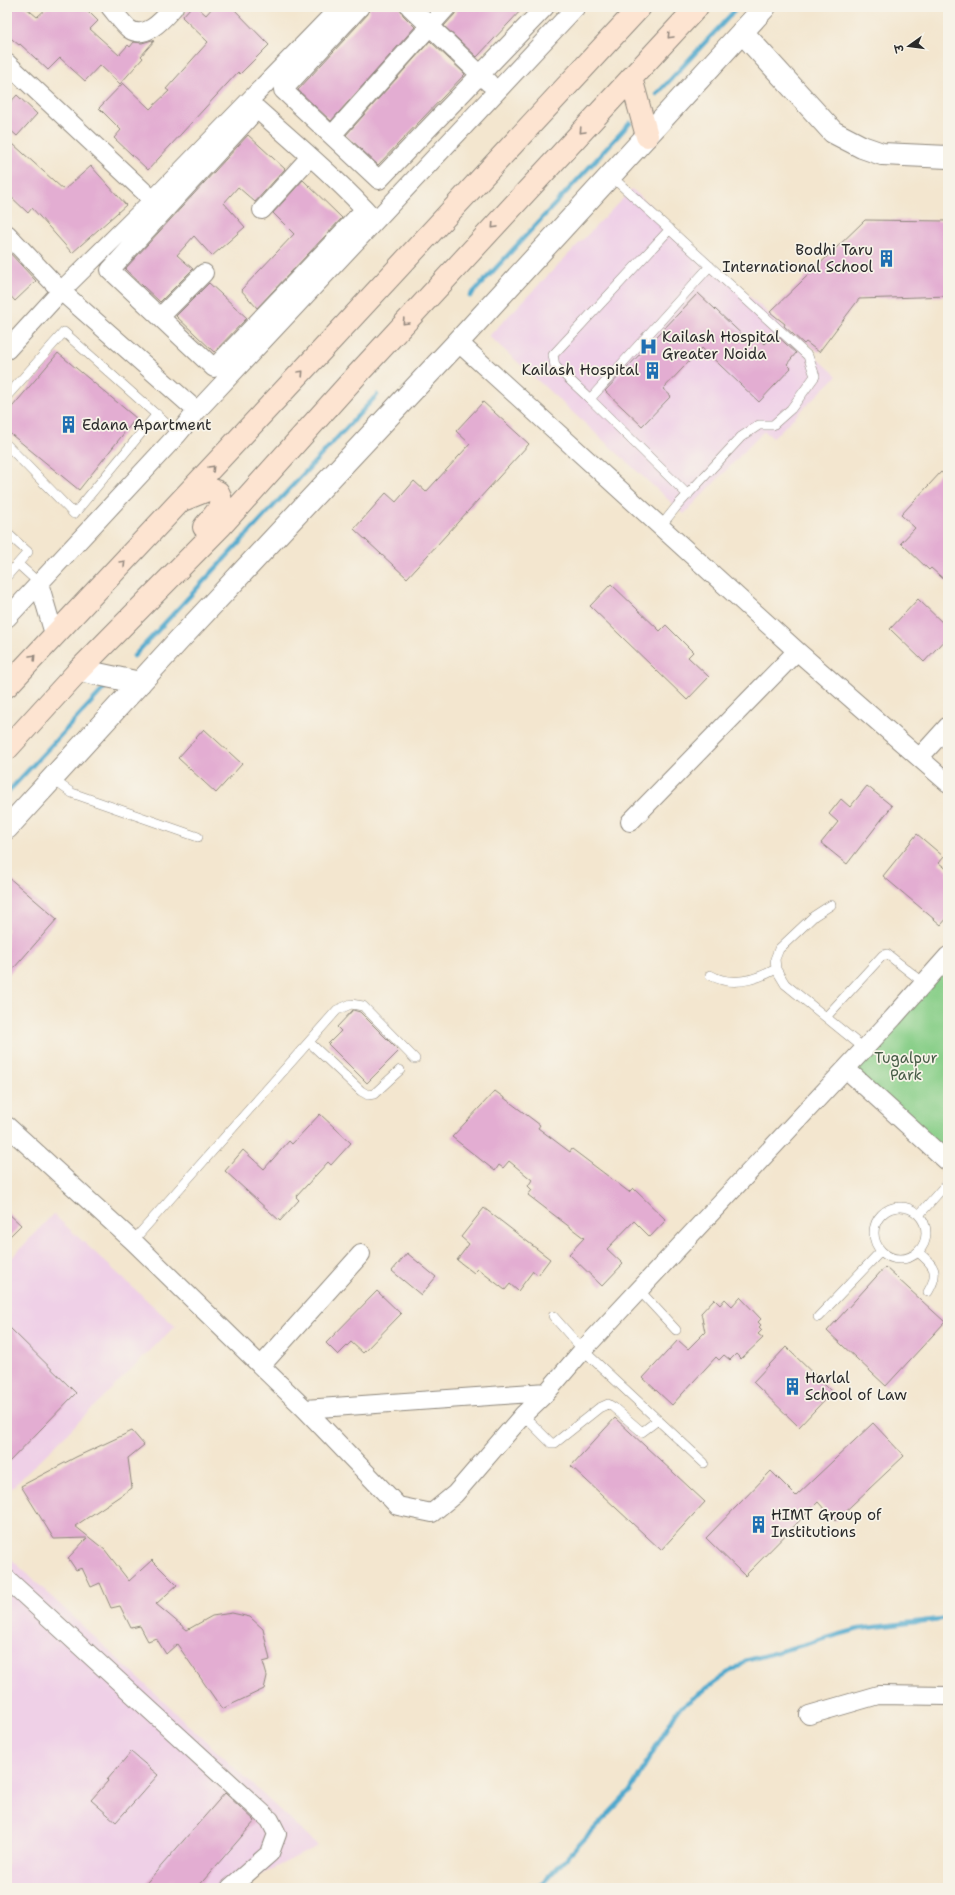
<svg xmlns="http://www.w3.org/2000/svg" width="955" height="1895" viewBox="0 0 955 1895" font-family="'Shantell Sans','Playpen Sans Deva',sans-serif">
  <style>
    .built { fill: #efd0e7 }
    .green { fill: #89cf89; stroke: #5a7d5a }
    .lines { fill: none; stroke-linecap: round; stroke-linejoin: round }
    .stream { stroke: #50a9cd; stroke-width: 4.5 }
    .building { fill: #e3add2 }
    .service-casing { stroke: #8f887d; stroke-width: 10 }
    .minor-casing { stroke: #8f887d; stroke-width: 20 }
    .tertiary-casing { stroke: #8f887d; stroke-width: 24 }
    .secondary-casing { stroke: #8f887d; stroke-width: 24 }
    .service { stroke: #fff; stroke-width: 9 }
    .minor { stroke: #fff; stroke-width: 18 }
    .tertiary { stroke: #fff; stroke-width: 22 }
    .secondary { stroke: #fde4d1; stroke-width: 22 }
    .oneway { stroke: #94887e }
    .labels { text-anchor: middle; stroke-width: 3.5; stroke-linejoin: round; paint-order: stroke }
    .poi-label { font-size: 15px; fill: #2b2b2b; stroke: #f7f3e8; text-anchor: start }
    .park-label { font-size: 15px; fill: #475c47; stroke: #f7f3e8 }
  </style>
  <rect width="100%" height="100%" fill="#f7f3e8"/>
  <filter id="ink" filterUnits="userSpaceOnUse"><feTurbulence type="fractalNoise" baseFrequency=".025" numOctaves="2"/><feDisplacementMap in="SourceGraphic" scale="8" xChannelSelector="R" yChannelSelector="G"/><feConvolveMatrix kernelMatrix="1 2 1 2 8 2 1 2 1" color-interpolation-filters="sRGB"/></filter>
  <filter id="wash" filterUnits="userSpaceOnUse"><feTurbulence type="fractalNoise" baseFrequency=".012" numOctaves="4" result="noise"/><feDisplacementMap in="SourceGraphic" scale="16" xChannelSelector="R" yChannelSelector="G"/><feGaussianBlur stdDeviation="0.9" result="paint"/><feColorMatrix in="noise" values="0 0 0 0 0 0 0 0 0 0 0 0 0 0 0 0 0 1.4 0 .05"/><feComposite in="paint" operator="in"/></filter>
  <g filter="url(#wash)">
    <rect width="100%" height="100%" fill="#f3e6cf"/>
    <path class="built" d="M632 189 837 376 773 438 764 431 684 514 489 336Z
      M53 1214 175 1326 7 1493V1263Z
      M7 1555 318 1846 244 1883 242 1888H7Z"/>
    <path class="green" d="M948 956V1162L846 1069Z"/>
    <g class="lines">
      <path class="stream" d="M657 94 738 7
        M470 296 630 123
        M134 656 377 395
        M7 793 109 683
        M329 1888 345 1882 382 1888
        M534 1888 542 1884 630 1791 678 1709 745 1661 859 1629 948 1618"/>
    </g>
    <g id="blocks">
      <path class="building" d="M14 7H25L37 17 48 7H84L98 21 90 29 119 55 128 45 130 47 134 42 142 43 152 40 154 41 141 56 143 58 120 84 100 65 85 81 60 58 48 70 20 44 19 45 7 35V15Z
        M191 7H197L206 15 213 7H232L269 45 240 74 238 72 148 170 114 138 121 130 99 108 123 83 150 109 169 91 166 89 208 42 182 17Z
        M370 7H400L403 15 415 27 331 121 298 90 368 14Z
        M457 7H524L477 57 444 26 455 14Z
        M430 41 465 74 378 165 346 135Z
        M17 95 37 114 17 136 7 127V106Z
        M248 135 285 169 255 202 238 187 224 203 245 227 212 256 194 236 177 255 193 269 160 302 125 269Z
        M13 144 64 190 91 166 126 205 72 253 32 208 28 213 7 193V151Z
        M303 180 342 218 257 308 241 290 294 234 273 213Z
        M865 220 948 221V296L859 299 819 352 806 342 804 344 784 326 785 324 770 312Z
        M7 250 36 281 15 301 7 292Z
        M209 283 247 318 214 352 176 316Z
        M698 293 751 343 757 337 765 344 775 334 796 353 787 364 791 368 759 402 702 348 663 389 671 396 642 426 605 391Z
        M58 353 136 418 79 490 7 431V413Z
        M483 402 529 444 407 578 354 529 386 493 396 502 414 481 426 492 470 444 456 431Z
        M941 472 948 478V583L931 568 929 570 901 543 915 528 901 515Z
        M611 584 660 631 666 625 693 652 688 657 709 677 687 700 590 606Z
        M918 599 948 628V636L924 662 890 629Z
        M204 729 242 764 216 793 178 758Z
        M867 786 892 806 847 864 821 843 838 822 829 814 841 799 850 807Z
        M917 834 944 857 939 863 948 870V917L941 925 883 876Z
        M7 876 57 919 7 976Z
        M353 1010 360 1012 399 1051 367 1083 328 1044 341 1031 337 1027Z
        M495 1091 540 1125 538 1128 570 1152 572 1149 629 1192 633 1188 666 1220 650 1237 634 1221 607 1249 623 1264 602 1286 569 1254 584 1238 528 1195 532 1190 528 1186 532 1180 509 1161 503 1168 499 1165 495 1171 452 1137Z
        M320 1114 351 1143 331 1165 328 1162 296 1197 299 1200 280 1221 225 1171 243 1150 264 1169 289 1141 292 1144Z
        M484 1208 550 1259 538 1275 533 1271 518 1291 510 1284 505 1290 478 1269 474 1273 457 1260 469 1244 461 1237Z
        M7 1212 21 1225 7 1239Z
        M407 1253 436 1277 421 1295 392 1271Z
        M885 1267 945 1322 886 1386 827 1331Z
        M377 1291 401 1314 363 1353 351 1342 338 1355 326 1343Z
        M740 1297 761 1319 758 1322 761 1325 759 1327 762 1330 758 1334 763 1338 741 1359 736 1354 730 1360 724 1355 719 1360 716 1357 672 1405 643 1378 678 1340 688 1349 705 1332 701 1313 714 1299 720 1305 725 1299 732 1306Z
        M7 1325 76 1393 7 1464Z
        M786 1347 832 1392 799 1427 753 1382Z
        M615 1418 705 1502 661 1550 571 1466Z
        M873 1423 904 1456 835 1521 818 1502 745 1576 706 1538 771 1471 796 1496Z
        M132 1431 144 1445 128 1458 132 1488 75 1526 105 1550 129 1581 152 1560 177 1585 156 1604 187 1630 212 1616 232 1613 250 1617 263 1629 270 1660 263 1662 267 1676 264 1689 222 1709 177 1644 166 1654 156 1638 148 1641 140 1626 131 1628 120 1606 111 1608 100 1583 91 1587 82 1568 76 1570 68 1558 87 1538 54 1539 21 1486 76 1457Z
        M131 1752 158 1775 116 1822 91 1800 108 1781 107 1780Z
        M225 1793 255 1821 197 1888H142Z"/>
    </g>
  </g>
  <g filter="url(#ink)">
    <use href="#blocks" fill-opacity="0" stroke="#8f887d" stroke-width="1"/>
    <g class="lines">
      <defs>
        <path id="service" d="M611 176 808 356 815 376 791 409 773 425H759L741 437 677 506 661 526
          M7 396 64 332 178 434
          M590 399 555 366 553 355 670 229
          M7 445 74 514 157 414
          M688 495 590 399 710 266
          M7 533 28 552 7 576
          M18 564 39 583
          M52 779 72 793 198 837
          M831 905 814 916 779 949 775 959 776 969 785 984 865 1049
          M710 975C731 987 756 980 776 969
          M826 1017 883 955 887 954 924 983
          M309 1042 361 1091 368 1095 374 1094 400 1070
          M874 1233a26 26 0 1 1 52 0a26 26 0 1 1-52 0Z
          M919 1215 948 1182
          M133 1241 337 1010 351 1004 363 1006 415 1059
          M918 1252C934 1265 940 1272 928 1292
          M640 1291 676 1330
          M553 1316 583 1350 704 1463
          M818 1317 881 1251
          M523 1415 551 1443H555L599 1408 608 1404 613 1407 642 1432 658 1420"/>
        <path id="minor" d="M110 7C116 14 122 23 129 29 146 41 164 18 174 7
          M360 7 283 90 379 180 545 7
          M410 7 489 83
          M7 63 153 200
          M332 135 447 7
          M365 209 214 368 110 270 257 109C297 145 339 180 375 220
          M262 210 310 157
          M7 234 61 291 197 411
          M160 317 204 273
          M458 342 797 651 948 783
          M7 350 61 291 153 200 340 7
          M39 583 54 634
          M7 618 178 434 197 411 576 7
          M920 757 948 726
          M630 822 797 651
          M846 1069 948 1162
          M7 1126 133 1241 305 1409 398 1506 432 1513 455 1494 523 1415 547 1392 583 1350 893 1018 948 956
          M261 1366 361 1254
          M305 1409 547 1392
          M7 1579 270 1820 277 1834 270 1853 230 1888
          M809 1715 878 1695 948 1696"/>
        <path id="tertiary" d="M742 32 833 132 862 147 882 154 948 157
          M79 670 140 683
          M7 828 179 640 458 342 765 7"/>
        <path id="secondary" d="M631 78 647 136
          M185 499 210 489 218 492C226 506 213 516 204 527
          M7 686 323 349 640 7
          M7 749 79 670 222 525 355 377 697 7"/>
      </defs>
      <use href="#service" class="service-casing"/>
      <use href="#minor" class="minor-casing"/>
      <use href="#tertiary" class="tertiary-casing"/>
      <use href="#secondary" class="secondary-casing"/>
      <use href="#service" class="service"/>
      <use href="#minor" class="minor"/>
      <use href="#tertiary" class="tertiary"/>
      <use href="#secondary" class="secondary"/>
    </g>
    <defs><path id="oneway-chevron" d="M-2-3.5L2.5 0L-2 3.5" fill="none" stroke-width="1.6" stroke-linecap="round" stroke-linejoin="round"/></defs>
    <g class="oneway">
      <use href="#oneway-chevron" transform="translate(670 36) rotate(133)"/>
      <use href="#oneway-chevron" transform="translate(582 131) rotate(133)"/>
      <use href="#oneway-chevron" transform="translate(494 226) rotate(133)"/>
      <use href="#oneway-chevron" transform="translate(405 322) rotate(133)"/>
      <use href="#oneway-chevron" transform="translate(301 373) rotate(-47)"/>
      <use href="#oneway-chevron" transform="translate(212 468) rotate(-47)"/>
      <use href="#oneway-chevron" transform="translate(123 563) rotate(-46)"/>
      <use href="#oneway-chevron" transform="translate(33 657) rotate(-47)"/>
    </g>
  </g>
  <defs>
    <symbol id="building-bare" viewBox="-9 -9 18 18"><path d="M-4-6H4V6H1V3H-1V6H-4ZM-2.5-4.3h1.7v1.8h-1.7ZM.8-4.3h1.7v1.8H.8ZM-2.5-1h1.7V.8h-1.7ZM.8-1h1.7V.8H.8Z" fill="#1f6fb2" stroke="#f7f3e8" stroke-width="2.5" paint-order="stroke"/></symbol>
    <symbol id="hospital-bare" viewBox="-9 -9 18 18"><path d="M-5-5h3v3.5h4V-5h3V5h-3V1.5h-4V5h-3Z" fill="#1f6fb2" stroke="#f7f3e8" stroke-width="2.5" paint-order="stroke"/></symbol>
  </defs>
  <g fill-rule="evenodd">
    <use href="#building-bare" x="874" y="246" width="25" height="25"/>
    <use href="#hospital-bare" x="636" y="334" width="25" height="25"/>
    <use href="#building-bare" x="640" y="358" width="25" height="25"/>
    <use href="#building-bare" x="56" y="412" width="25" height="25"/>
    <use href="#building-bare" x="780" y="1374" width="25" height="25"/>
    <use href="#building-bare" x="746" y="1512" width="25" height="25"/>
  </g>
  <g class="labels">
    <g class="poi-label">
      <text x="873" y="255" text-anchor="end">Bodhi Taru<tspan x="873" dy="17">International School</tspan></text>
      <text x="662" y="342">Kailash Hospital<tspan x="662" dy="17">Greater Noida</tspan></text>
      <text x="639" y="375" text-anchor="end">Kailash Hospital</text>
      <text x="82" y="430">Edana Apartment</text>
      <text x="805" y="1383">Harlal<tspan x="805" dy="17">School of Law</tspan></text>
      <text x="771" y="1520">HIMT Group of<tspan x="771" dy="17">Institutions</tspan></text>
    </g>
    <g class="park-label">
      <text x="906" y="1063">Tugalpur<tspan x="906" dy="17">Park</tspan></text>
    </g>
  </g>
  <rect width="955" height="1895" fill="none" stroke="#f7f3e8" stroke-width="24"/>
  <g transform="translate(909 46) rotate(256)" stroke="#f7f3e8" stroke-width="3" paint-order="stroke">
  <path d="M0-3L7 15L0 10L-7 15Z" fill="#2b2b2b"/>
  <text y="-6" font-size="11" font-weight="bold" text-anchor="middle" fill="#2b2b2b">उ</text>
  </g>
</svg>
